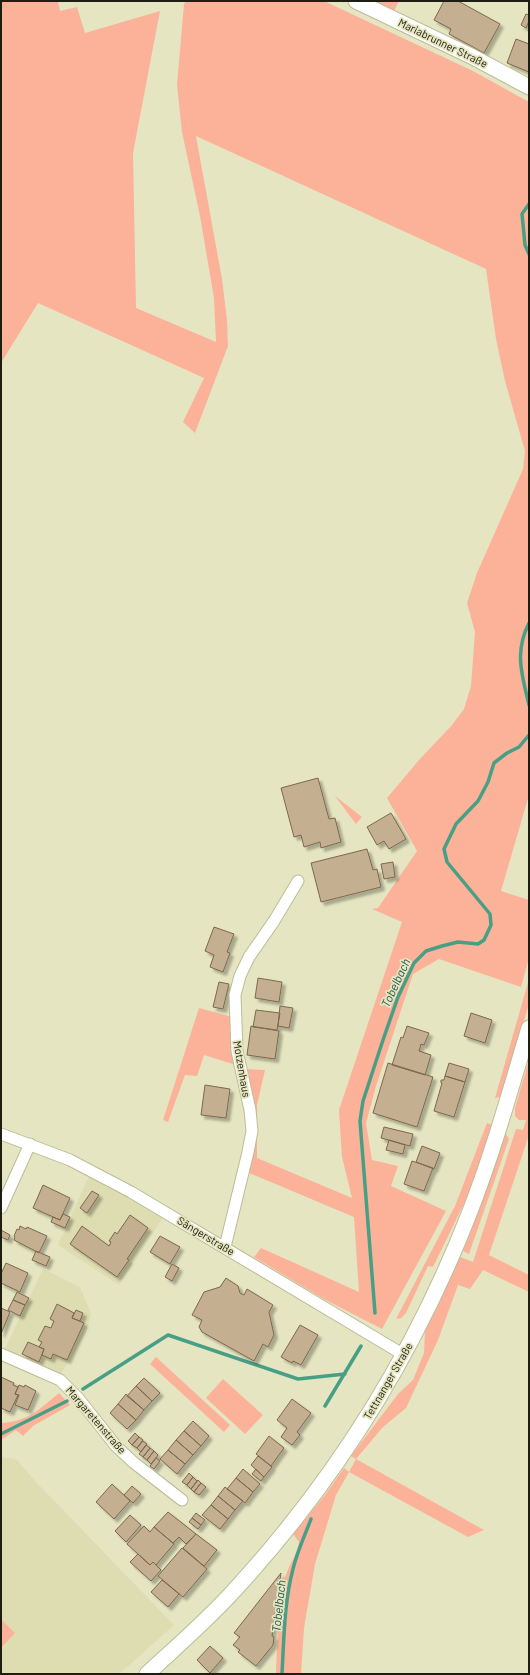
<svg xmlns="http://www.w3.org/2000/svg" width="530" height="1675" viewBox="0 0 530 1675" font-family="Barlow,sans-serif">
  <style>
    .built { fill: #ddddb1 }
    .green { fill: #fcb298 }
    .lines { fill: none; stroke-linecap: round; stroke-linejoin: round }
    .stream { stroke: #47a086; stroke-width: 3.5 }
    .building { fill: #c5af91; stroke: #7d684d; filter: url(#shadow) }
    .street-casing { stroke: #bcbc99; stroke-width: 13 }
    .secondary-casing { stroke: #bcbc99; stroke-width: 17 }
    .street { stroke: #fff; stroke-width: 11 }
    .secondary { stroke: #fff; stroke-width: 15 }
    .labels { text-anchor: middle; stroke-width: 3.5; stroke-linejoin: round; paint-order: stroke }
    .street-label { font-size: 11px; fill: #1e1e10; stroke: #e5e5c1 }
    .water-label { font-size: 12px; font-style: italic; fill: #25594c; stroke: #e5e5c1 }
  </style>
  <defs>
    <filter id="shadow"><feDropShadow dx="3.5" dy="3.5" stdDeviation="1" flood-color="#0004"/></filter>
  </defs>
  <rect width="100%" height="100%" fill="#e5e5c1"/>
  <path class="built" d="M90 1174 164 1216 119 1285 58 1245Z
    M43 1269 80 1287 91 1314 86 1333 60 1375 5 1349Z
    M1 1457 16 1459 35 1481 174 1625 119 1674H1V1648L15 1633 1 1619Z"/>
  <path class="green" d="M1 1H58L60 11 77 7 85 33 160 11 133 153 136 308 216 342 214 298 200 216 182 132 177 85 184 4 186 1H324L473 71 529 102V795L501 891 529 900V958L521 987 439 959 413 974 376 1086 366 1123 372 1160 398 1166 391 1186 446 1211 382 1329 322 1298 254 1257 261 1248 359 1292 354 1217 249 1173 253 1147 246 1069 265 1070 257 1105V1158L352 1198 342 1157 339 1110 402 922 372 909 378 908 417 851 387 798 419 760 452 725 464 709 471 686 475 632 467 603 477 573 523 469 525 451 505 381 496 339 486 269 196 136 222 279 227 320 228 346 195 433 183 422 204 378 38 303 1 363Z
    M366 1H399L393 13Z
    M335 796 362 817 356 824Z
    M529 979V1004L501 1097 495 1098Z
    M199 1008 236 1018 239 1066 204 1055 197 1076 185 1075 168 1122 163 1120Z
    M529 1060V1135L489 1255 529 1275V1292L483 1270 470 1289 458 1285 438 1340 406 1408 383 1427 356 1459 484 1530 468 1537 349 1472 336 1495 315 1564 304 1628 301 1674H276C277 1642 279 1611 285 1579 288 1565 297 1556 299 1542L293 1534 325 1495 344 1468 349 1472 356 1459 351 1456 398 1394 413 1380 424 1353 425 1331 460 1257 473 1262 516 1129 523 1130 526 1120H519L515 1116V1108Z
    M487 1123 492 1125 473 1185 433 1267 428 1266 406 1313 401 1318 396 1319 455 1206Z
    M506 1134 509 1139 469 1254 463 1251Z
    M156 1357 230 1425 224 1432 150 1364Z
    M223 1379 263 1415 245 1434 206 1398Z
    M59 1393 70 1405 33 1426 23 1436 16 1430 1 1440V1423C27 1422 40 1409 59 1393Z
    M1 1619 15 1633 1 1648Z"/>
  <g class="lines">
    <path class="stream" d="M529 204 522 214 525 245 529 254
      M529 623C514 652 522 675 529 705
      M375 1313 360 1121 363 1101 383 1040 398 997 414 963 426 951 442 946 458 942 478 944 484 940 491 925 490 914 447 862 444 849 456 824 478 801 488 782 494 763 507 753 519 747 529 735
      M83 1389 168 1335 298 1379 345 1374
      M325 1406 361 1346
      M1 1434 67 1401
      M282 1674C284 1639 284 1603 293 1569 297 1552 305 1535 311 1519"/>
  </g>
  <path class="building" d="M444 1H458L500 24 484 53 449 34 451 29 434 20Z
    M526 14 529 15V21L526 28 521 25Z
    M516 39 529 44V72L507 63Z
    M318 778 329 819 335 818 341 842 321 848 320 842 304 847 301 835 294 837 281 788Z
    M391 813 406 839 389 849 384 841 377 845 367 827Z
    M367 849 373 870 377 869 381 887 321 902 311 863Z
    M393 862 395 877 384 879 381 864Z
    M214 927 234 934 227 952 230 953 223 972 210 967 214 955 205 951Z
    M258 978 282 982 279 1002 255 998Z
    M219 982 229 984 223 1009 213 1007Z
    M280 1006 293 1008 289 1028 278 1026Z
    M256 1010 280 1013 277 1030 253 1027Z
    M471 1013 492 1020 485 1043 464 1036Z
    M251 1026 279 1031 275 1059 247 1055Z
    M407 1026 429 1033 424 1045 421 1044 419 1051 431 1055 425 1075 392 1065 401 1037 403 1038Z
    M388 1063 433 1077 417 1127 373 1113Z
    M449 1063 469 1069 465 1082 445 1076Z
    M445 1076 465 1082 454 1117 434 1111 442 1083H441V1080H444Z
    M205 1085 230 1089 226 1118 201 1115Z
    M384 1127 413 1134 410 1146 381 1138Z
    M389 1140 405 1145 403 1154 386 1150Z
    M422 1146 440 1153 434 1169 416 1162Z
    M412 1161 433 1168 424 1191 404 1184Z
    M43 1185 70 1198 60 1220 33 1208Z
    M92 1191 99 1195 87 1213 80 1208Z
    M63 1214 70 1217 65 1228 51 1222 53 1217 60 1220Z
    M130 1215 148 1228 127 1259 129 1260 117 1277 70 1244 82 1226 109 1246 111 1242 109 1241 115 1232 117 1234Z
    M20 1226 26 1229 27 1227 47 1236 39 1253 14 1240 15 1237 14 1236 17 1229 19 1230Z
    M1 1230 10 1235 8 1240 1 1237Z
    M160 1236 180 1247 170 1264 150 1252Z
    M36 1251 50 1257 46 1266 32 1260Z
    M6 1263 28 1273 20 1292 1 1283V1274Z
    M172 1264 179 1268 172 1281 165 1277Z
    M226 1278 238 1286 240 1293 244 1295 247 1289 273 1305 269 1312 274 1335 268 1347 263 1344 254 1361 202 1332 199 1327 202 1320 192 1315 204 1292 220 1287Z
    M17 1292 29 1298 25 1305 13 1300Z
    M13 1300 25 1305 20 1316 8 1310Z
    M57 1304 74 1313 72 1318 84 1323 67 1360 53 1354 51 1359 42 1355 44 1349 39 1347 42 1342 38 1340 45 1326 51 1328 54 1321 50 1319Z
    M1 1308 10 1312 1 1334Z
    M76 1310 83 1313 80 1321 72 1318Z
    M300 1325 318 1335 301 1365 293 1361 292 1363 281 1357Z
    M28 1342 44 1349 39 1362 22 1354Z
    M1 1377 14 1383 13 1385 18 1387 15 1394 18 1395 10 1412 1 1408Z
    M144 1378 160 1393 152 1401 136 1386Z
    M19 1385 24 1387 25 1385 36 1391 28 1410 15 1405 19 1395 15 1394Z
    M136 1386 152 1401 144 1410 127 1396Z
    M126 1394 144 1410 136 1420 118 1404Z
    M292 1399 311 1413 297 1432 300 1435 292 1445 281 1437 287 1428 277 1420Z
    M118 1404 136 1420 127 1429 110 1413Z
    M193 1421 209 1436 201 1446 184 1431Z
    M184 1431 201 1446 193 1455 176 1440Z
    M135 1433 139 1437 132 1445 128 1441Z
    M269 1436 284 1448 271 1466 256 1454Z
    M139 1437 143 1440 137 1448 132 1445Z
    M176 1440 193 1455 185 1464 168 1450Z
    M143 1441 147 1444 141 1452 137 1448Z
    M146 1445 150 1448 143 1457 139 1454Z
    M150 1448 154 1451 147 1460 143 1457Z
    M168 1450 185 1464 177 1474 160 1459Z
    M154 1451 158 1455 151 1464 147 1460Z
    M258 1456 272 1467 264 1477 251 1465Z
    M156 1458 160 1461 154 1469 150 1466Z
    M243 1469 260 1484 253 1492 236 1478Z
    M256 1469 264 1477 261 1481 252 1474Z
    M189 1473 193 1477 187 1485 182 1482Z
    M193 1477 197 1481 191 1489 187 1485Z
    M236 1478 253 1492 245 1503 227 1489Z
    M198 1480 201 1483 194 1492 191 1489Z
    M201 1483 206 1487 199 1495 194 1492Z
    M112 1484 130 1501 114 1519 96 1502Z
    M132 1486 141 1494 133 1503 124 1495Z
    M225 1487 243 1501 235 1510 218 1496Z
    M218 1496 235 1510 228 1519 211 1505Z
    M211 1505 228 1519 220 1529 202 1515Z
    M168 1512 196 1534 186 1544 179 1537 173 1543 154 1527Z
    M196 1513 205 1520 201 1525 192 1518Z
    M130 1515 141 1525 126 1542 115 1531Z
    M192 1518 201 1525 198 1529 189 1522Z
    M144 1526 150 1532 154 1527 174 1544 156 1565 153 1562 150 1565 127 1544Z
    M196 1534 217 1550 204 1566 183 1548Z
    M182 1548 207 1569 183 1597 158 1576Z
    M138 1554 150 1565 153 1562 161 1570 151 1581 130 1562Z
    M281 1573 272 1636 274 1637 273 1645 256 1666 238 1652 240 1650 233 1645 240 1637 234 1633Z
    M162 1580 179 1594 168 1607 151 1592Z
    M210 1646 223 1658 210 1673 197 1660Z"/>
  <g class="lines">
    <defs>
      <path id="street" d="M1 1134 70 1160 131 1192 404 1355
        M1 1208 30 1144
        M225 1247 248 1152 252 1131 250 1110 237 1051 235 995 240 976 249 957 274 921 298 881
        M1 1354 60 1380 78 1398 116 1446 133 1462 182 1500"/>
      <path id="secondary" d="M356 1 471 56 529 87
        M147 1674C175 1648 204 1623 230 1595 333 1484 414 1355 469 1214 493 1153 510 1091 529 1028"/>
    </defs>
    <use href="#street" class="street-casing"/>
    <use href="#secondary" class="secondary-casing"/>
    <use href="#street" class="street"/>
    <use href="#secondary" class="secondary"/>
  </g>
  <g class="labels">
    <g class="street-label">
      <text transform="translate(443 43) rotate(26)" y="4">Mariabrunner Straße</text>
      <text transform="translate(242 1069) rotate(80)" y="4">Motzenhaus</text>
      <text transform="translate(206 1236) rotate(31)" y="4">Sängerstraße</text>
      <text transform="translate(388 1381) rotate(-60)" y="4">Tettnanger Straße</text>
      <text transform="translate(96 1420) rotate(49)" y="4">Margaretenstraße</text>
    </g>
    <g class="water-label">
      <text transform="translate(396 983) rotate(-65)" y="4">Tobelbach</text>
      <text transform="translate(279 1606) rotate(-84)" y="4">Tobelbach</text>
    </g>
  </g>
  <rect width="530" height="1675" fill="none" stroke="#1e1e10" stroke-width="4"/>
</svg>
